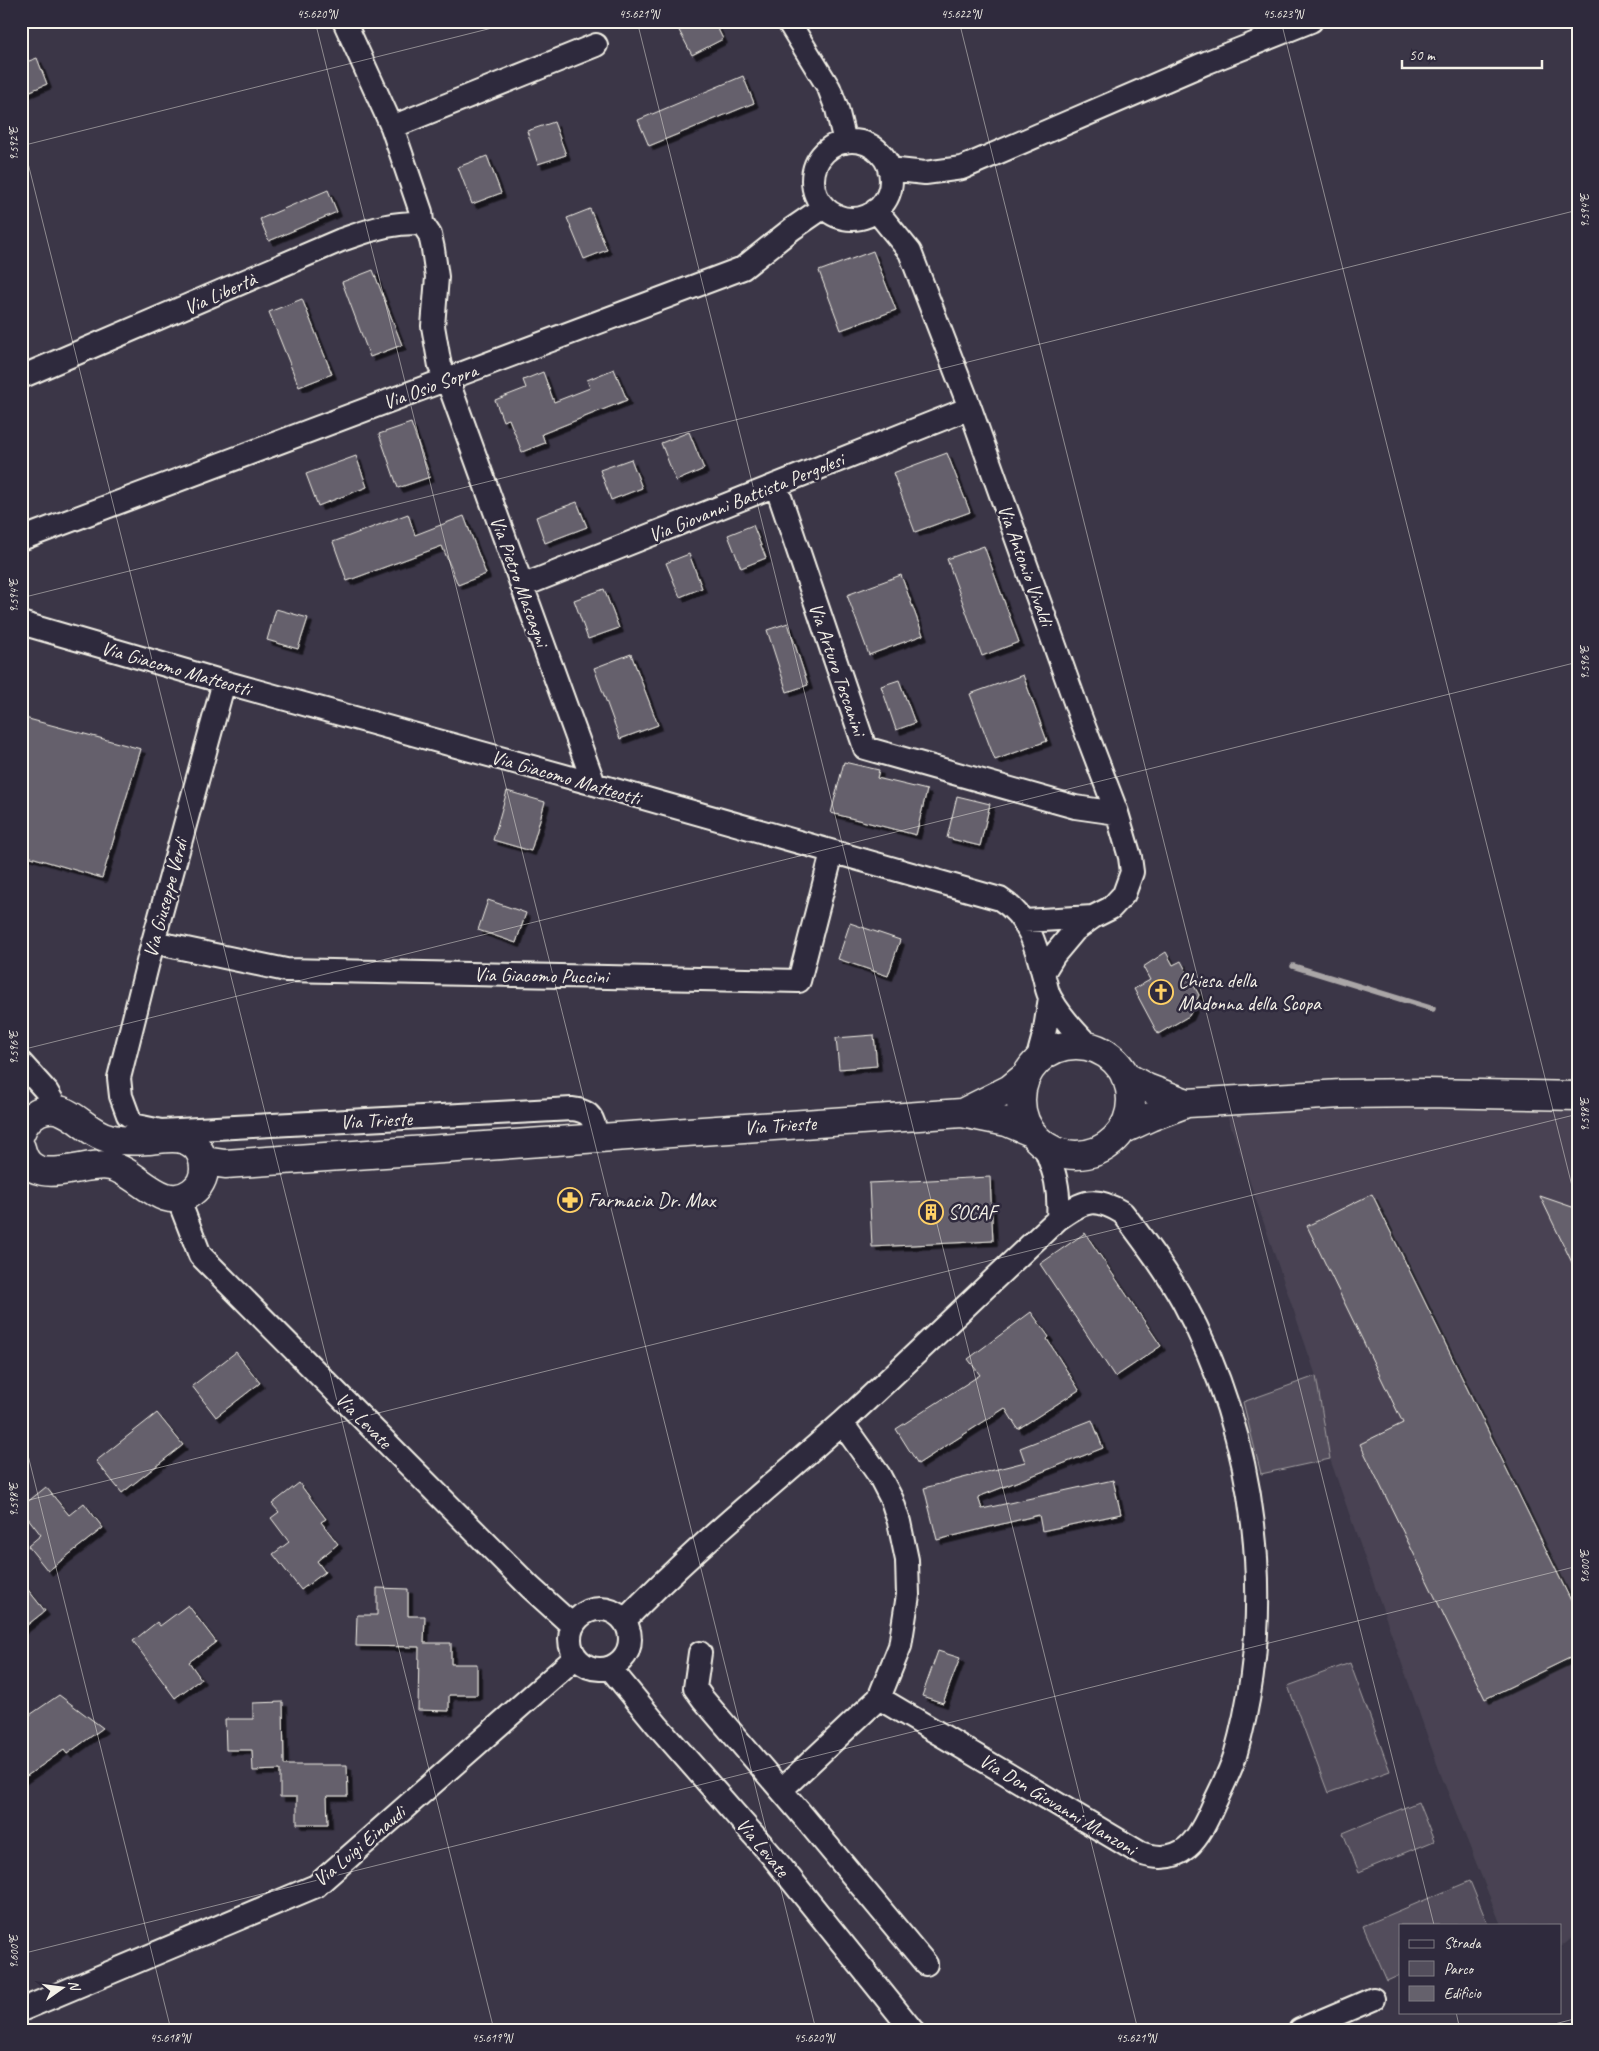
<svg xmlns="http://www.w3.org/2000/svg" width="1599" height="2051" viewBox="0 0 1599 2051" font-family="Caveat,sans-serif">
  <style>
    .built { fill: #484352 }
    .green { fill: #534e5c; stroke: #a4a0a2 }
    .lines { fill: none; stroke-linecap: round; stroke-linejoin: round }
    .stream { stroke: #aaa6a7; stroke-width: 5.5 }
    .building { fill: #65616c; stroke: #f4f1e8; filter: url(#shadow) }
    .minor-casing { stroke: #f4f1e8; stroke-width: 26 }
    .major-casing { stroke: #f4f1e8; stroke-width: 31 }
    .minor { stroke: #2f2a3d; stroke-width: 22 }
    .major { stroke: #2f2a3d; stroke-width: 28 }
    .ticks { fill: none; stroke: #f4f1e8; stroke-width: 1; stroke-opacity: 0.45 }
    .labels { text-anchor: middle; stroke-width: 5; stroke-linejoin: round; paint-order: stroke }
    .street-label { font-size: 20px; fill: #f4f1e8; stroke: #2f2a3d }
    .poi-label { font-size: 20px; fill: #f4f1e8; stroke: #2f2a3d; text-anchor: start }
    .neatline { fill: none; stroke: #f4f1e8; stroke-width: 2 }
    .ticks-label { font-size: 12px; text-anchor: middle; fill: #f4f1e8 }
  </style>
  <defs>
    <filter id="shadow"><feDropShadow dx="4.5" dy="4.5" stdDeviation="0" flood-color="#0009"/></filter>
  </defs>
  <rect width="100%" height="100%" fill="#3b3647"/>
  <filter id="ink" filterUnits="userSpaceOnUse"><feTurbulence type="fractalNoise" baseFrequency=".02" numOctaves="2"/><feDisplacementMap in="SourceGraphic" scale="10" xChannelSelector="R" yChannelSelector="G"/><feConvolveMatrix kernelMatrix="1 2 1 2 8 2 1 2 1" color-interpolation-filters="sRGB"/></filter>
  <g filter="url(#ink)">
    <path class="built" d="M1578 1104V1932L1560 1947V1925H1501L1441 1775 1330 1459 1316 1376 1224 1106Z"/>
    <path class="green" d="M1316 1376 1330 1459 1261 1474 1243 1402Z
      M1350 1663 1390 1771 1328 1793 1288 1686Z
      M1418 1802 1434 1841 1359 1872 1343 1833Z
      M1470 1881 1488 1925H1400V1975L1387 1981 1363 1926Z"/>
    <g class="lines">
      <path class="stream" d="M1293 966 1433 1009"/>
    </g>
    <path class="building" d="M674 21H714L723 39 692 55Z
      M37 58 47 84 21 95V64Z
      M743 76 754 103 649 146 638 120Z
      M554 122 566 155 538 164 527 131Z
      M487 156 501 193 472 204 458 167Z
      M328 190 337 212 269 241 260 219Z
      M590 209 607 250 584 259 567 218Z
      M873 251 896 310 841 330 819 271Z
      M373 270 402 345 370 357 342 282Z
      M302 299 332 374 299 387 269 312Z
      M614 369 627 400 542 434 545 443 522 452 509 419 503 421 495 400 526 388 523 380 543 372 554 402 590 388 587 380Z
      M411 423 430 477 398 488 379 434Z
      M689 432 704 469 676 481 661 443Z
      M947 453 970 512 915 532 893 473Z
      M356 456 367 487 318 506 306 474Z
      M631 459 642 488 611 500 600 470Z
      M577 502 587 527 545 543 536 517Z
      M408 514 415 535 464 516 486 574 458 585 442 546 347 581 333 542Z
      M753 525 766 558 741 568 728 535Z
      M984 546 1019 642 982 656 947 559Z
      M689 554 702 588 680 597 666 563Z
      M901 575 923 635 869 655 847 595Z
      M604 589 619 628 588 639 574 600Z
      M276 609 308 618 298 649 267 640Z
      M788 623 808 685 787 692 767 630Z
      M631 654 658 725 620 739 594 668Z
      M1023 675 1047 741 995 760 970 694Z
      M899 680 915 723 896 730 881 686Z
      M21 717 141 749 102 878 21 854Z
      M844 762 879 770 877 778 927 790 916 835 831 813Z
      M507 791 545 802 531 851 493 840Z
      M957 796 990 804 980 846 947 838Z
      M488 900 526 913 516 943 478 930Z
      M850 923 900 940 888 976 838 959Z
      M1166 952 1173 965 1181 961 1199 995 1189 1016 1158 1034 1134 989 1150 980 1143 967Z
      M874 1035 877 1066 839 1069 836 1038Z
      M990 1177 993 1241 872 1247 869 1183Z
      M1372 1194 1578 1615V1654L1485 1699 1360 1444 1403 1423 1307 1226Z
      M1540 1196 1578 1209V1275Z
      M1085 1233 1161 1346 1115 1377 1040 1264Z
      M1031 1312 1049 1337 1047 1339 1079 1390 1018 1429 1005 1408 918 1464 896 1429 980 1375 968 1359Z
      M236 1352 260 1383 216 1417 192 1386Z
      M157 1413 183 1445 122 1493 96 1461Z
      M1092 1420 1103 1448 978 1497 982 1509 1113 1480 1121 1514 1042 1531 1039 1515 937 1540 924 1488 1025 1462 1020 1448Z
      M299 1483 326 1519 321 1522 338 1544 317 1561 325 1572 301 1590 273 1554 289 1542 271 1518 279 1512 272 1504Z
      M46 1487 69 1515 84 1503 103 1528 48 1571 28 1546 41 1535 21 1509V1507Z
      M21 1581 45 1611 21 1630Z
      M377 1588 408 1589V1616H425L424 1643H451V1664H477V1695H449V1711L418 1710 419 1647 356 1646 357 1615H377Z
      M188 1605 216 1642 189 1662 201 1679 175 1698 133 1641 157 1622 160 1626Z
      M938 1651 960 1658 943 1703 922 1696Z
      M59 1695 103 1728 67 1754 64 1750 21 1780V1721Z
      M283 1702 284 1765H347L348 1796H327L328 1824H297V1797H280V1770L253 1771 252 1750H226L225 1719H253V1703Z"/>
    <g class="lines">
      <defs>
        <path id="minor" d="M344 21 392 127 421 212 422 223 430 235 433 249 437 277 433 326 440 366 447 379 594 784
          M788 21 829 88 837 109 845 142
          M392 127 596 45
          M813 180a39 39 0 1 1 78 0a39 39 0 1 1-78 0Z
          M889 169 925 173 962 168 1208 62 1311 21
          M876 210 910 252 970 408 1080 716 1117 813 1130 857 1132 872 1124 894 1111 908 1093 917 1075 930 1054 955 1043 973
          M21 377 341 240C371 230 390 222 422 223
          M776 485 865 748 1075 807 1117 813
          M21 539 743 268 792 229 824 207
          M522 586 970 408
          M21 623 224 682 594 784 1000 899C1029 917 1036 946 1044 977 1046 984 1047 993 1051 999 1061 1017 1076 1033 1090 1047
          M1024 921 1093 917
          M153 942 286 970 799 981 832 853
          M1037 1061 1044 1035 1050 998
          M21 1063 47 1092 57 1109
          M128 1115 121 1096 119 1078 153 942 224 682
          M137 1126 161 1131 572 1109C592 1111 594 1120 597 1138
          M1044 1145C1055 1173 1060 1188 1058 1219
          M178 1198 200 1255 530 1587 573 1626
          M570 1639a30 30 0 1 1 60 0a30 30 0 1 1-60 0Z
          M624 1621C692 1550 769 1488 843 1422 916 1355 986 1286 1058 1219 1084 1200 1095 1196 1123 1213 1144 1241 1166 1270 1183 1301 1257 1438 1278 1605 1235 1756 1230 1772 1221 1789 1214 1804 1199 1839 1183 1868 1140 1853L879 1698
          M700 1653 695 1688 703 1699 798 1810 926 1964
          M610 1668 657 1725 773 1857 912 2030
          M781 1790 879 1698 900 1646 908 1595 907 1560 899 1522 892 1500 879 1475 842 1423
          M21 2010 316 1886 576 1657
          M1300 2030 1373 1999"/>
        <path id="major" d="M1021 1100a55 55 0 1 1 110 0a55 55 0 1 1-110 0Z
          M1125 1076 1147 1088 1187 1103
          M962 1113 1010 1089 1027 1075
          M1122 1130 1150 1117 1187 1103 1341 1094 1426 1093 1578 1096
          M21 1132C24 1124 29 1117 38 1112 66 1098 84 1133 109 1138 121 1141 135 1141 147 1140 165 1139 183 1133 197 1148 202 1154 204 1161 204 1169 204 1178 199 1187 192 1192 163 1214 138 1172 111 1166 82 1160 31 1192 21 1148
          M204 1161 225 1164 962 1113 1007 1122 1031 1132"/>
      </defs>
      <use href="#minor" class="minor-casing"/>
      <use href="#major" class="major-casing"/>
      <use href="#minor" class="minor"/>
      <use href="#major" class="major"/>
    </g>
  </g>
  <path class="ticks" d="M315 21 816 2030M637 21 1138 2030M959 21 1434 1925M1281 21 1578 1210M21 135 494 2030M21 146 520 21M21 598 1578 210M21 1050 1578 662M21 1427 171 2030M21 1502 1578 1114M21 1954 1578 1566M1456 2012 1460 2030M1531 2030 1578 2018"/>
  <defs>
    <symbol id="church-ring" viewBox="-11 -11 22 22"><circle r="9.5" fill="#2f2a3d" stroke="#ffd166" stroke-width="1.5"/><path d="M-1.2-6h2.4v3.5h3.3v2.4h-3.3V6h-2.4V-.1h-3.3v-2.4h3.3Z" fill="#ffd166"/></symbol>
    <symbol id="pharmacy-ring" viewBox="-11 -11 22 22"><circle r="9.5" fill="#2f2a3d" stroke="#ffd166" stroke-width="1.5"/><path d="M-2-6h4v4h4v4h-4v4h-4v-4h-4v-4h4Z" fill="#ffd166"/></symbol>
    <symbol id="building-ring" viewBox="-11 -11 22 22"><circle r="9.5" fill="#2f2a3d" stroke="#ffd166" stroke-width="1.5"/><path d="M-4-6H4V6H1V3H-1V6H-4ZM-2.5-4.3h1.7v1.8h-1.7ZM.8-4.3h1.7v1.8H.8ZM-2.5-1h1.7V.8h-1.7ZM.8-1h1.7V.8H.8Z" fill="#ffd166"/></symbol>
  </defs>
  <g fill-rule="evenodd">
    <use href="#church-ring" x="1147" y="978" width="28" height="28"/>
    <use href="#pharmacy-ring" x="556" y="1186" width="28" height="28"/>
    <use href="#building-ring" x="917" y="1198" width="28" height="28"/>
  </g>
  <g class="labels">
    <g class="street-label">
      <text transform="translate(220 293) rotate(-24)" y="7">Via Libertà</text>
      <text transform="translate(430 386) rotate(-20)" y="7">Via Osio Sopra</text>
      <text transform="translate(746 497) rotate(-22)" y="7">Via Giovanni Battista Pergolesi</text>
      <text transform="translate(1026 565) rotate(70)" y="7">Via Antonio Vivaldi</text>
      <text transform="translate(520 581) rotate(70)" y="7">Via Pietro Mascagni</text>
      <text transform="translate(176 668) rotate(16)" y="7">Via Giacomo Matteotti</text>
      <text transform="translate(838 669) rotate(71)" y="7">Via Arturo Toscanini</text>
      <text transform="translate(566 777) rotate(16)" y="7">Via Giacomo Matteotti</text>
      <text transform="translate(165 898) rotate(-75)" y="7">Via Giuseppe Verdi</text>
      <text transform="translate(541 975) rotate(1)" y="7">Via Giacomo Puccini</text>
      <text transform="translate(376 1120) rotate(-3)" y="7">Via Trieste</text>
      <text transform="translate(780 1125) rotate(-4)" y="7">Via Trieste</text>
      <text transform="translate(364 1420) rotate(45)" y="7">Via Levate</text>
      <text transform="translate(1058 1804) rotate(31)" y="7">Via Don Giovanni Manzoni</text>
      <text transform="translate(359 1846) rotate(-40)" y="7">Via Luigi Einaudi</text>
      <text transform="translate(763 1847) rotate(50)" y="7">Via Levate</text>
    </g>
    <g class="poi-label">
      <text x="1178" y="987">Chiesa della<tspan x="1178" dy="23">Madonna della Scopa</tspan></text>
      <text x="588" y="1207">Farmacia Dr. Max</text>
      <text x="948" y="1219">SOCAF</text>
    </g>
  </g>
  <rect width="1599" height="2051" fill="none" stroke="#2f2a3d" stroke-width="55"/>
  <rect x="1399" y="1924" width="162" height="90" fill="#2f2a3d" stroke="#7e7a81"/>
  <rect x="1409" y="1940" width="25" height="8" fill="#2f2a3d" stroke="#7e7a81"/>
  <text x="1444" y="1948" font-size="15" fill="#f4f1e8">Strada</text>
  <rect x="1409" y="1961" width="25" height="15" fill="#534e5c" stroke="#7e7a81"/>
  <text x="1444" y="1974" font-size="15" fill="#f4f1e8">Parco</text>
  <rect x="1409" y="1986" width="25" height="15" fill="#65616c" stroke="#7e7a81"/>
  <text x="1444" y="1998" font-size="15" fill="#f4f1e8">Edificio</text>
  <g transform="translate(62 1988) rotate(76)" stroke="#2f2a3d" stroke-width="4" paint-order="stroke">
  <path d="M0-4L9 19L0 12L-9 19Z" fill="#f4f1e8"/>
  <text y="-8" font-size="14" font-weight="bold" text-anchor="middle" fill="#f4f1e8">N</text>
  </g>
  <path d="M1402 60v8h140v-8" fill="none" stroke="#f4f1e8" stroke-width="2.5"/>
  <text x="1409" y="60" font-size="15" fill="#f4f1e8" stroke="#2f2a3d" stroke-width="4" paint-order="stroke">50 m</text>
  <rect x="28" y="28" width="1544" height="1996" class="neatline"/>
  <g class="ticks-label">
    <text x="317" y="18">45.620°N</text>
    <text x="639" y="18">45.621°N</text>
    <text x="961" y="18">45.622°N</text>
    <text x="1283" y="18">45.623°N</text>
    <text transform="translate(14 144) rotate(-90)" y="4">9.592°E</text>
    <text transform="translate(1585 211) rotate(-90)" y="4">9.594°E</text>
    <text transform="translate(14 596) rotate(-90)" y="4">9.594°E</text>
    <text transform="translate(1585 663) rotate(-90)" y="4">9.596°E</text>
    <text transform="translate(14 1048) rotate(-90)" y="4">9.596°E</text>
    <text transform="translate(1585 1115) rotate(-90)" y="4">9.598°E</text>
    <text transform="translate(14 1500) rotate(-90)" y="4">9.598°E</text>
    <text transform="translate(1585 1567) rotate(-90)" y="4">9.600°E</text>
    <text transform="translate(14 1952) rotate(-90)" y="4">9.600°E</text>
    <text x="170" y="2042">45.618°N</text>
    <text x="492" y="2042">45.619°N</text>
    <text x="814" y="2042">45.620°N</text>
    <text x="1136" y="2042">45.621°N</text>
  </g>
</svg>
